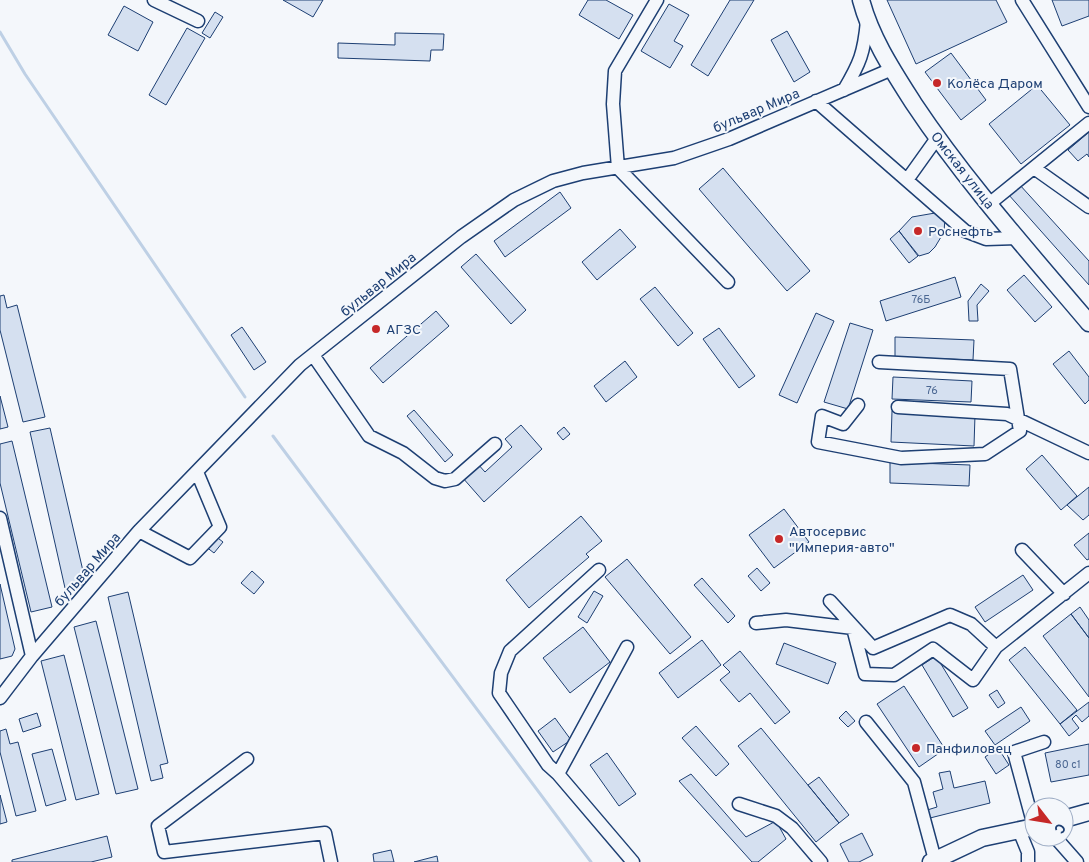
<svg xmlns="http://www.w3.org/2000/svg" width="1089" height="862" viewBox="0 0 1089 862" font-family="Overpass,sans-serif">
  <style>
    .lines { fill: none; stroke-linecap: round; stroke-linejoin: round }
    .stream { stroke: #bed0e5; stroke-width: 3 }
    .building { fill: #d5e0f0; stroke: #1d3f73 }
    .minor-casing { stroke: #1d3f73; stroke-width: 15 }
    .major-casing { stroke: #1d3f73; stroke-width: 19 }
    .minor { stroke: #f4f7fb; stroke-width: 12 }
    .major { stroke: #f4f7fb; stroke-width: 16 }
    .poi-dot { fill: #c62828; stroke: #f4f7fb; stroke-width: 2 }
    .labels { text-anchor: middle; stroke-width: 4; stroke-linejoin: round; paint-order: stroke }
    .number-label { font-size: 11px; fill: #4b6792 }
    .poi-label { font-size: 14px; fill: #1d3f73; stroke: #f4f7fb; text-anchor: start }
    .street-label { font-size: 14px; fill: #1d3f73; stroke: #f4f7fb }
  </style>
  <rect width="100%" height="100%" fill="#f4f7fb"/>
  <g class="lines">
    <path class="stream" d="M0 32 25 74 245 397
      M273 436 591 862"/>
  </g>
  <path class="building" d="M283 0H323L313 17Z
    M588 0H606L633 15 619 39 579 15Z
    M730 0H754L708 76 691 65Z
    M887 0H996L1007 22 916 64Z
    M1052 0H1089V16L1062 26Z
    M669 4 689 15 674 41 683 46 670 68 641 51Z
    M124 6 153 22 138 51 108 35Z
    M215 12 223 17 210 38 202 33Z
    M187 28 205 38 166 105 149 95Z
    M787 31 810 72 794 82 771 40Z
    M395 33 444 34 443 50H431L430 61 338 58V43L395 45Z
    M951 53 986 100 961 120 925 72Z
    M1037 85 1070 125 1021 164 989 124Z
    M1089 132V157L1087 154 1078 161 1068 150Z
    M723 168 810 271 787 291 699 189Z
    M1019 184 1089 261V285L1008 194Z
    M560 192 571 208 505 257 494 241Z
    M935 213 945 218 944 232 935 247 929 253 919 256 899 231 912 217Z
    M620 229 636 247 597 280 582 262Z
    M899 231 918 256 909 263 890 239Z
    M476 254 526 310 511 324 461 267Z
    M1024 275 1052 307 1035 322 1007 290Z
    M955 277 961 297 886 321 880 301Z
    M981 284 989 291 977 305 978 321H969L968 301Z
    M655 287 693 333 678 346 640 299Z
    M4 295 7 308 17 305 45 417 23 422 0 330V296Z
    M436 311 449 326 383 383 370 368Z
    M816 313 834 321 797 403 779 395Z
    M850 323 873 330 848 409 824 402Z
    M242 327 266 362 254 370 231 335Z
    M719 328 755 376 739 388 703 339Z
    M895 337 974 340 973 360 895 357Z
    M1069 351 1089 377V400L1085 404 1053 364Z
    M625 361 637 377 606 402 594 386Z
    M893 377 972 381 971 402 892 399Z
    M0 396 8 427 0 429Z
    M414 410 453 455 445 462 407 416Z
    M892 411 975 415 974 446 891 442Z
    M521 425 542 449 484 502 462 477 477 463 485 472 512 447 505 439Z
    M564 427 570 434 563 440 557 433Z
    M50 428 86 584 65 588 30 432Z
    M12 441 52 607 31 612 0 483V444Z
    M1042 455 1077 496 1061 510 1026 469Z
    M890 462 970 465 969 486 890 483Z
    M1089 487V515L1083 520 1067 505Z
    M784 509 809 542 774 568 749 535Z
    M581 516 602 541 586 554 589 557 529 608 506 580Z
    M1089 533V559L1087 560 1074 545Z
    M214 535 223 542 214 553 205 546Z
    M627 559 691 637 670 654 605 577Z
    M757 568 770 583 761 591 748 576Z
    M252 571 264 582 254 594 241 583Z
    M1023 575 1033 590 985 622 975 607Z
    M702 578 735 616 728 623 694 585Z
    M0 584 15 649 12 656 0 659Z
    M594 591 603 596 587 623 578 617Z
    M128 592 168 763 160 765 163 778 151 781 108 597Z
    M1080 607 1089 620V638L1071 614Z
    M1071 614 1089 638V697L1043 636Z
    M96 621 138 789 116 794 74 627Z
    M583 627 610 662 570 693 543 658Z
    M702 640 721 665 678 698 659 673Z
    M784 643 836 663 828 684 776 664Z
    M1025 647 1077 710 1060 724 1009 660Z
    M740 651 790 712 775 724 750 693 739 702 720 680 730 672 723 665Z
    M64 655 99 794 76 800 41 661Z
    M936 656 968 708 953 717 922 665Z
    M904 686 945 749 919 767 877 704Z
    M997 690 1005 703 998 708 989 695Z
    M1089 702V716L1082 722 1076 715 1072 719 1079 728 1069 736 1060 724Z
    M1021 707 1030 721 995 745 985 731Z
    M846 711 855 721 848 727 839 718Z
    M37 713 41 726 23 732 19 719Z
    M555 718 571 740 553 752 538 731Z
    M696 726 729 764 716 776 682 738Z
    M761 728 839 823 816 842 738 746Z
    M6 729 10 744 18 742 36 811 16 816 0 752V731Z
    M1089 744V775L1051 782 1045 753Z
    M998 748 1009 765 996 774 985 757Z
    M52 749 66 800 46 806 32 754Z
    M607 753 636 794 619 806 590 765Z
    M950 771 954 788 985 781 990 803 926 819 924 811 937 807 933 792 943 789 939 773Z
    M691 774 746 837 776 821 786 839 758 862H752L679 781Z
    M819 777 849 815 839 823 808 785Z
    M0 795 7 822 0 824Z
    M862 833 873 855 859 862H849L840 844Z
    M107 836 112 857 91 862H12V860Z
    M391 850 394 862H374L373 854Z
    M437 856 438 862H414Z"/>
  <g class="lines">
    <defs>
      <path id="minor" d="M154 0 198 21
        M657 0 615 71 613 104 618 168 728 282
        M1022 0 1089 107
        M844 90C860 63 864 53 867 21
        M816 101 965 231 986 239 1017 238
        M1034 168 1089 207
        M907 180 937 138
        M989 204 1089 123
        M313 355 369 436 403 453 435 478 445 481 455 479 495 444
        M858 405 843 424 822 416 818 442 901 458 985 454 1020 431 1010 369 879 362
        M898 407 1007 414 1089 453
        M0 518 32 656
        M139 531 190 558 220 527 197 472
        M1022 550 1064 594
        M830 601 873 648 950 615 971 624 996 647
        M756 623 786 620 853 628 865 674 894 675 933 649 973 680 996 647 1089 573
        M627 647 558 774 633 862
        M0 698 32 656 139 531 300 365 461 237 514 200 553 181 583 173 674 158 729 139 892 69
        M866 722 914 782 935 860
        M247 759 158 826 164 852 325 833 331 862
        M558 774 548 765 499 693 501 673 510 651 599 570
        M739 804 776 816 792 828 821 862
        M1034 826 1014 752 1044 742
        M1019 830 1028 852V862
        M1055 837 1077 862"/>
      <path id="major" d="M861 0C871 38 893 71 914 104 966 182 1029 252 1089 323
        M1064 819 1089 812
        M931 862 982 838 1034 827"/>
    </defs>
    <use href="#minor" class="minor-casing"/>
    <use href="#major" class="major-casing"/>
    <use href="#minor" class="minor"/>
    <use href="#major" class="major"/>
  </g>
  <g class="poi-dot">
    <circle cx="937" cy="83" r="5"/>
    <circle cx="918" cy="231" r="5"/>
    <circle cx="376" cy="329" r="5"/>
    <circle cx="779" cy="539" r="5"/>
    <circle cx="916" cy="748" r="5"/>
  </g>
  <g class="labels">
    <g class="number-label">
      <text x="921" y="303">76Б</text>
      <text x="932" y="394">76</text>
      <text x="1068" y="768">80 с1</text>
    </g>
    <g class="poi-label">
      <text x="947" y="88">Колёса Даром</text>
      <text x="928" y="236">Роснефть</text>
      <text x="386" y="334">АГЗС</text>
      <text x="789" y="536">Автосервис<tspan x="789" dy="16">"Империя-авто"</tspan></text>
      <text x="926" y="753">Панфиловец</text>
    </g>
    <g class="street-label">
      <text transform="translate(756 110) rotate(-23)" y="5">бульвар Мира</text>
      <text transform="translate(963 170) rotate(52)" y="5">Омская улица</text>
      <text transform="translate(378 284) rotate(-39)" y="5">бульвар Мира</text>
      <text transform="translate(87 569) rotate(-49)" y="5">бульвар Мира</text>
    </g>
  </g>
  <g transform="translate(1049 822) rotate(121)"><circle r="24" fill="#f4f7fb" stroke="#9eadc5"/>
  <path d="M0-4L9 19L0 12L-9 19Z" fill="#c62828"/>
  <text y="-8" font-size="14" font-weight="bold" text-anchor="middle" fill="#1d3f73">С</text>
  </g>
</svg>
